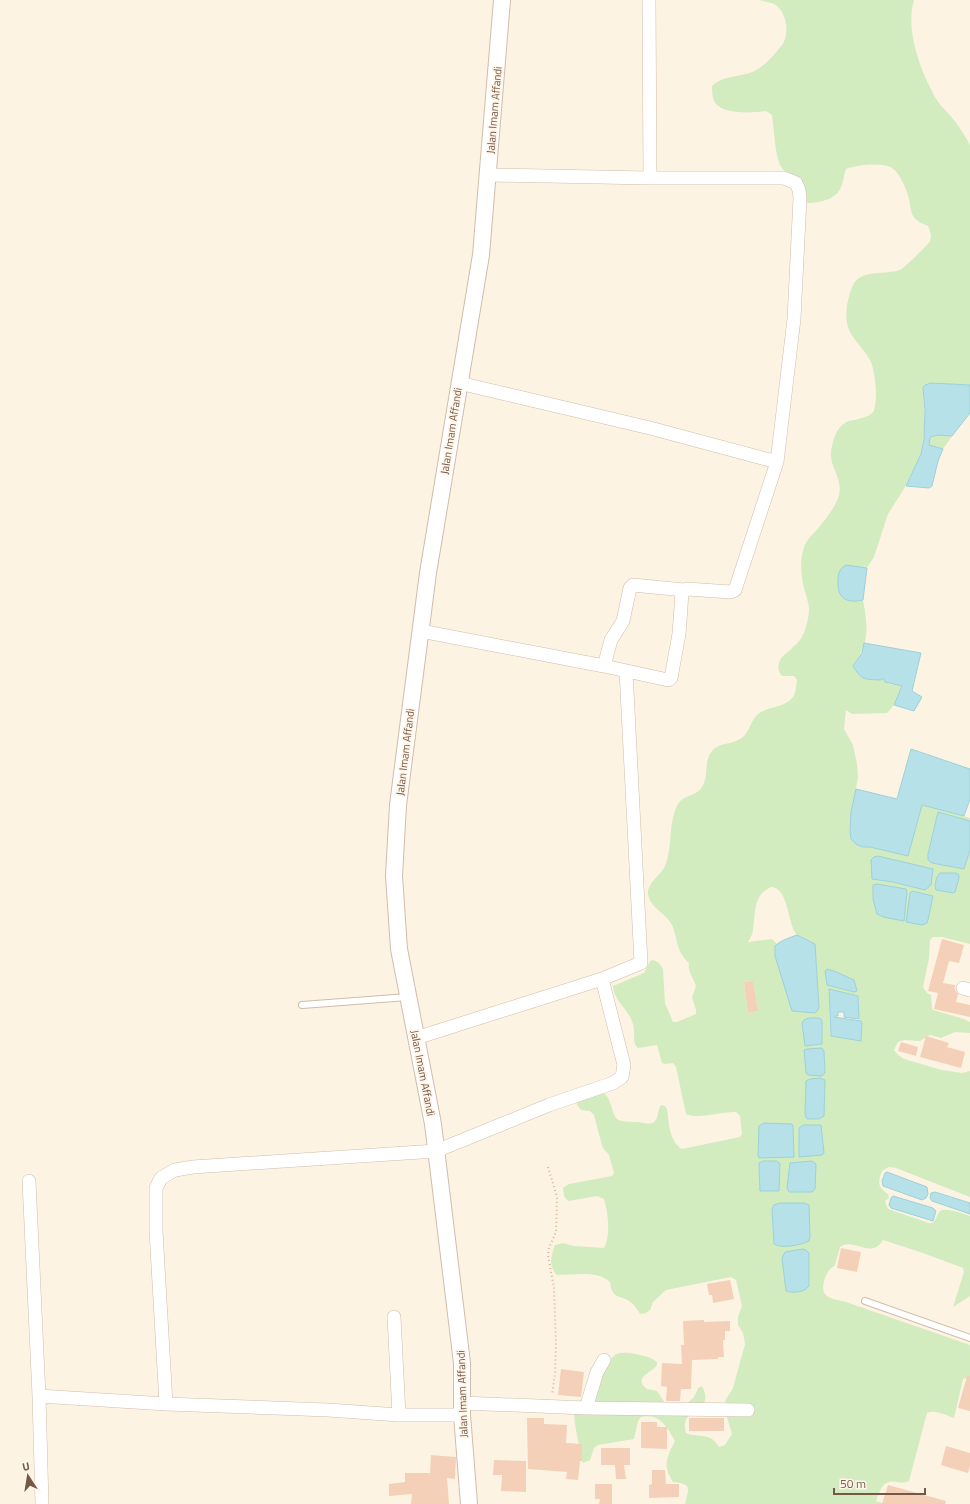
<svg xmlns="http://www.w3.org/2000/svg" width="970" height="1504" viewBox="0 0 970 1504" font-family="'Titillium Web',sans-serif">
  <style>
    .green { fill: #d2ecc0; fill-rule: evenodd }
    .water { fill: #b6e1e8; stroke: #9cd1da }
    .building { fill: #f4d0b9 }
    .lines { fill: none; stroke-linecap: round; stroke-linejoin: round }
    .service-casing { stroke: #d1bcab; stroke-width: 8 }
    .minor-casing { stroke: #d1bcab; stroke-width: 14 }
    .tertiary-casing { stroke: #d1bcab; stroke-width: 18 }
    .path { stroke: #d9b39c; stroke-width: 2; stroke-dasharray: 1 3; stroke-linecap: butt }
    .service { stroke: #fff; stroke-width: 6 }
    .minor { stroke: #fff; stroke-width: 13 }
    .tertiary { stroke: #fff; stroke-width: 16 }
    .labels { text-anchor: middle; stroke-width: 3.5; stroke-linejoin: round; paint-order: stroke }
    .street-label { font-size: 11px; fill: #775847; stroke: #fff6ea }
  </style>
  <rect width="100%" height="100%" fill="#fdf3e3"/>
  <path class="green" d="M759 0H914C905 31 921 73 937 100 941 107 948 112 953 119 960 127 965 136 970 145V385L931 383 923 388 925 423 921 454 904 489 888 514 874 557 867 568 864 566 857 602 863 600C868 627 870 642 853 666 862 681 864 679 881 680L883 677 889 684 902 686 894 705 887 713 852 714 846 710 844 729 853 745 857 764 858 777 855 794 862 847H870L908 856 922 805 970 818V821L938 812 928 854V860L932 863 964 869 970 850V944L942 937H933L930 940 929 958 923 987 927 993 931 995 932 1008 933 1010 964 1019 970 1022V1033L955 1032 941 1038 930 1035 920 1041 904 1040 898 1042 894 1050 898 1055 904 1059 942 1070 962 1073 970 1071V1197L896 1168 889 1167 882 1171C878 1182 877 1187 888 1194L889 1198 885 1201 888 1209 929 1223H932C937 1220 936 1216 939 1212 944 1206 963 1214 970 1216V1296L953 1307 964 1272 963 1268 920 1252 883 1240C871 1260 853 1237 840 1247L835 1265C833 1267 829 1269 828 1272 824 1278 820 1291 827 1296 832 1300 840 1300 846 1302L970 1345V1378H966L963 1379 954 1418C946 1415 934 1409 927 1413L909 1481C905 1483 902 1483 897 1482 883 1479 880 1490 876 1501L885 1504H685C689 1487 692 1484 673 1482 662 1465 667 1457 675 1441 667 1427 660 1413 641 1417L638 1421 634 1439 598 1445 594 1448 590 1460 583 1463C579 1456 580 1450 578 1441 577 1431 571 1415 577 1404 580 1398 589 1395 595 1392 598 1383 607 1358 617 1354 622 1352 631 1353 636 1354 644 1356 651 1357 657 1362V1365C652 1373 632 1377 647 1389L657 1391 665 1403C681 1404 692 1407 698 1388L702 1386C717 1414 678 1405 686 1433 694 1437 705 1434 712 1439 715 1441 717 1444 719 1447L725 1445 732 1434 726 1414 727 1404 725 1401 733 1388 745 1344 743 1333 738 1325V1317L742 1306 736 1280 731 1277 666 1290 653 1302 650 1310 646 1313 640 1314C638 1310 635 1306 632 1303 621 1294 612 1301 610 1282 597 1270 574 1275 557 1275 548 1266 551 1255 555 1245L563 1243 574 1246 604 1248C611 1235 608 1213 604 1199L597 1196 568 1201 564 1196 563 1188 569 1184 612 1176 614 1173 609 1155 603 1148 600 1138 594 1115 590 1111 581 1110 577 1105V1101C596 1091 604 1083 612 1108 613 1112 614 1116 617 1119 621 1122 633 1122 639 1122 643 1123 650 1125 654 1122 659 1119 657 1110 661 1105L665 1106 667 1109C669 1123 669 1141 682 1149L740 1137 742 1134 740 1116 736 1112C723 1111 695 1120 686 1114L676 1067 673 1063 665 1064 662 1063 657 1045 638 1048C632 1043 635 1038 634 1031 634 1012 613 1002 613 986L644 973 649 963 652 960C658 961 661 964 663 970L665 1003 673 1022H677L696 1014V1010L692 997 696 986C694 978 687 971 689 963 676 951 678 940 672 925 666 913 650 908 648 894 647 883 661 875 665 866 673 848 668 821 678 804 683 795 697 796 702 787 710 774 702 759 715 748 722 743 731 744 738 740 749 736 750 721 758 714 768 706 785 708 793 697 796 693 796 685 797 680L794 676H782C776 670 778 660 784 655 787 652 791 650 793 647 798 643 803 637 805 630 807 624 809 616 809 609 809 605 807 599 806 595 801 579 799 563 804 547 808 537 814 534 820 526 826 519 833 509 837 501 847 478 826 468 832 446 834 437 837 428 845 423 849 420 855 420 859 419 864 417 870 416 873 412 877 406 876 387 875 380 874 374 873 367 871 362 866 351 856 343 850 332 843 319 847 298 853 285 861 269 885 275 900 270 903 269 928 245 930 241 932 236 930 231 928 226 923 224 916 221 913 216 910 210 910 201 908 195 905 187 900 173 892 168 882 162 857 165 846 169 844 174 844 179 842 184 839 199 820 203 807 203 806 194 806 183 798 177 793 173 786 174 782 168 775 159 774 128 772 115L766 111C753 113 721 115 714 101 712 96 712 91 712 86 724 74 744 78 758 69 766 64 776 53 782 45 790 34 787 11 774 4 770 2 763 1 759 0ZM915 866 933 869 893 882 872 879ZM940 873H945L953 893 936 890 938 875ZM771 887C789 888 787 922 796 934 800 939 809 942 815 944L819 1007 818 1010 814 1013 792 1011 775 946 777 944 772 939 748 942C750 938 753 934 753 930 756 913 752 896 771 887ZM753 981 758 1011 748 1013 744 982ZM829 989 858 996 859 1019 862 1023 861 1041 832 1036 830 1034ZM805 1050 824 1051 825 1073 824 1075H808L806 1073ZM820 1078 806 1118V1081L810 1079ZM763 1161H777L780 1164 779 1189 760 1191 759 1167V1163Z
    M938 435 952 436 943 449 929 445 930 437Z"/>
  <path class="water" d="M931 383 970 385V413L952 436 938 435 930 437 929 445 943 449 938 461 932 486 929 488 906 486 921 454 924 438 925 410 923 388 925 385Z
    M846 565 867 568 863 600C847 604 837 598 838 582 838 574 839 569 846 565Z
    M864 643 921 653 912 691 922 697 914 711 894 705 902 686 885 682 883 678 881 680C864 679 862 681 853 666L862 653Z
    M911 749 970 769V799L964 816 922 805 908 856 870 847H862L856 844 851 839 850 832 851 812 856 789 897 799Z
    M938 812 970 821V850L964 869 932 863 928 860V854Z
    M878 856 933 869 931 885 925 890 893 882 872 879 871 860 874 857Z
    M940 873H956L959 875V878L955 892 953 893 936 890C934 885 936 877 940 873Z
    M877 884 906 889 907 892 904 921 883 917 877 914 873 899V885Z
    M912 891 933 896 928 920 927 923 922 925 906 922 910 893Z
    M797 935 815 944 819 1007 818 1010 815 1013 792 1011 775 956V946C781 940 789 938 797 935Z
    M827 969 834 971 854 980 857 991 854 992 827 985 825 971Z
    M829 989 858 996 859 1019 844 1017V1012H838V1016H834V1017L861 1021 862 1023 861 1041 831 1036Z
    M819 1018 822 1020V1044L805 1046 802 1023C804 1017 813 1018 819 1018Z
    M822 1048 824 1051 825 1073 822 1076 808 1075 806 1073 804 1050 807 1049Z
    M820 1078 825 1080 824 1116 819 1119H807L805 1114 806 1081 810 1079Z
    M764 1123 792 1124 793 1126 794 1157 759 1158 758 1155 759 1126Z
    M803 1125H821L824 1153 822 1155 799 1157V1128Z
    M763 1161H777L780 1164 779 1191H760L759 1167V1163Z
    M812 1161 816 1164 815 1189 812 1192H789L787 1188 790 1163Z
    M887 1172 927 1187 928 1194 926 1198 922 1200 883 1186 882 1181 885 1173Z
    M935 1192 970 1203V1214L932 1201 930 1198 931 1193Z
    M893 1196 933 1208 936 1211 933 1221 891 1208 889 1205 891 1198Z
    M780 1203H804L809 1205 810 1237 809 1241C801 1245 782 1249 774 1244L772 1209 774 1205Z
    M803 1249 806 1250 809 1253V1286C804 1293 793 1293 786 1291L782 1258 785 1252Z"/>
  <path class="building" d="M942 939 964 945 959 963 949 961 943 983 955 985V990L958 994 956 1002 970 1005V1017L934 1009 938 993 928 991Z
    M753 981 758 1011 748 1013 744 982Z
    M926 1036 949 1043 947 1047 965 1052 961 1068 920 1057Z
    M901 1042 918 1047 916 1056 898 1051Z
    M841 1248 861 1252 857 1272 837 1268Z
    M730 1280 734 1299 713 1303 712 1295H709L707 1284Z
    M704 1320V1322L730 1321V1331H725V1340H723L724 1357H718V1359L692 1360 691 1389H681L680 1401H666L667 1387 661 1386 662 1363 682 1364 681 1345H684L683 1321Z
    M561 1369 584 1372 581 1397 558 1395Z
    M967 1376H970V1411L958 1408Z
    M527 1418H544V1424L567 1425 566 1443 582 1444V1461H580L578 1480 566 1479 567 1472 528 1469Z
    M689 1418H724V1431H689Z
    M641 1422H657V1427H667V1449L641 1448Z
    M946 1446 970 1453V1466L968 1473 941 1465Z
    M601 1448H630V1465H624L626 1479H616L615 1465H601Z
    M431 1455 456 1457 455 1479 447 1478 449 1504H411L412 1494 389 1496V1484L405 1482V1473H430Z
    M494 1460 526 1461V1492L501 1491 502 1475H493Z
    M652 1470H665L666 1484H679V1497L649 1498V1485L652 1484Z
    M595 1484H612V1504H599L600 1499H595Z
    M888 1485 946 1501 945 1504H882Z"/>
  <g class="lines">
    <defs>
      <path id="service" d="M302 1005 408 997
        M865 1301 970 1338"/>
      <path id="minor" d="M649 0 650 178
        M459 383 650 428 777 462
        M421 631 604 666 668 680 671 678 679 634 682 593 687 589 731 592 735 590 777 462 794 319 800 198 799 190 796 183 784 178H650L488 175
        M604 666 611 640 623 621 630 588 633 585 684 590
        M963 988 970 990
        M416 1038 602 979 641 963 626 671
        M29 1181 39 1396 42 1504
        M394 1317 399 1415
        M39 1396 166 1404 328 1410 399 1415H462
        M462 1403 586 1408 748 1410
        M166 1404 156 1231V1188L161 1178 175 1170 193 1167 436 1151 549 1105 613 1083 622 1077 624 1065 602 979
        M586 1408 597 1372 604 1360"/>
      <path id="tertiary" d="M469 1504 462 1415V1363L433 1124 399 949 394 876 398 805 428 573 481 255 502 0"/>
    </defs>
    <use href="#service" class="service-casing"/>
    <use href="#minor" class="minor-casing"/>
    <use href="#tertiary" class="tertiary-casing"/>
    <path class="path" d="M548 1167 557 1197 556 1232 549 1248 548 1255 554 1288 556 1345 555 1374 552 1395"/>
    <use href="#service" class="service"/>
    <use href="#minor" class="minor"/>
    <use href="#tertiary" class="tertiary"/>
  </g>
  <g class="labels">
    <g class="street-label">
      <text transform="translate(494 110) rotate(-85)" y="4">Jalan Imam Affandi</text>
      <text transform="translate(451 431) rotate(-81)" y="4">Jalan Imam Affandi</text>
      <text transform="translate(405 752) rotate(-83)" y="4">Jalan Imam Affandi</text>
      <text transform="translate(423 1073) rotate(79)" y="4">Jalan Imam Affandi</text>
      <text transform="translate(462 1394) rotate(-92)" y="4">Jalan Imam Affandi</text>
    </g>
  </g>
  <g transform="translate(28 1476) rotate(348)" stroke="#fff6ea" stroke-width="3" paint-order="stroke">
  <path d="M0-3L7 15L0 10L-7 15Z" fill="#775847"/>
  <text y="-6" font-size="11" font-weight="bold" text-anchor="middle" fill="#775847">U</text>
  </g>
  <path d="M834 1488v6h91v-6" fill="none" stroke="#775847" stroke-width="2"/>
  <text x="840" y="1488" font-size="12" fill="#775847" stroke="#fff6ea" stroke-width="3" paint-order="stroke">50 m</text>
</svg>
